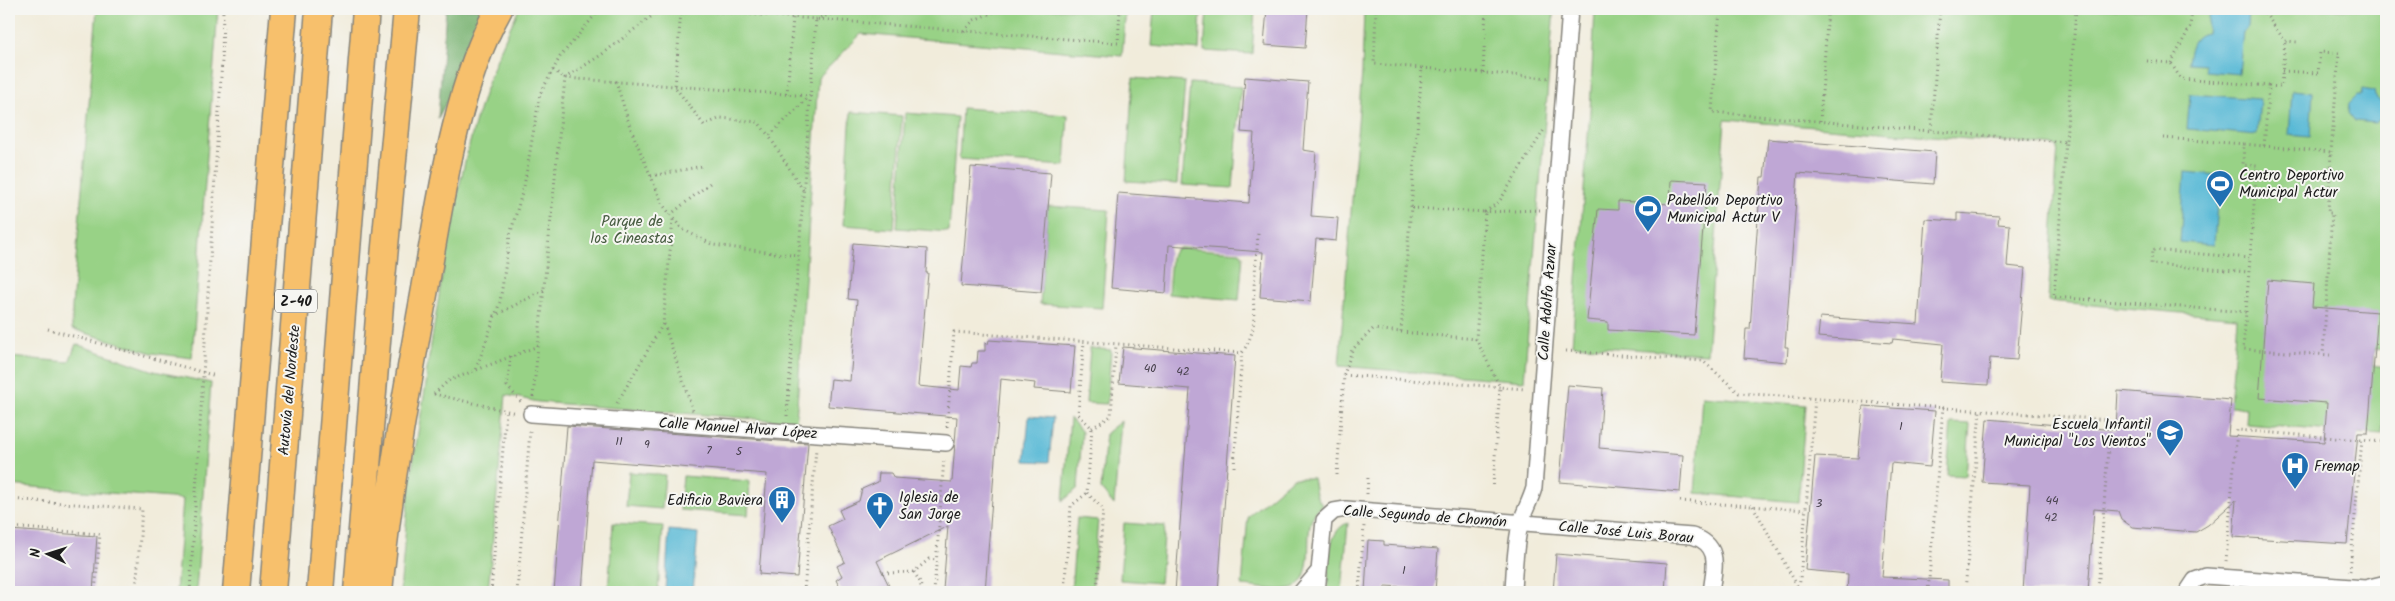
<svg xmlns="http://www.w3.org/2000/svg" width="2395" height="601" viewBox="0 0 2395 601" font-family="Kalam,sans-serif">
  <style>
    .green { fill: #98d286; stroke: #5a7751 }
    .forest { fill: #7ab473; stroke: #4b6848 }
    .water { fill: #58b9d6; stroke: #3a6a79 }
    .building { fill: #bfa7d5 }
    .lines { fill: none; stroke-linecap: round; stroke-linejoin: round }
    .street-casing { stroke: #86847c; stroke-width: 18 }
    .highway-casing { stroke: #86847c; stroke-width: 29 }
    .path { stroke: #86847c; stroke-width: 3; stroke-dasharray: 1 4; stroke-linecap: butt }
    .street { stroke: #fff; stroke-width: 15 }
    .highway { stroke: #f7c06c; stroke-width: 26 }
    .labels { text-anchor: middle; stroke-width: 4; stroke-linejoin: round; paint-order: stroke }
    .number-label { font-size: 12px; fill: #453f4a }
    .shield { fill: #f6f6f2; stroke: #5d5d5c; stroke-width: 1 }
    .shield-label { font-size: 14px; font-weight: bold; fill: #1c1c1c }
    .poi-label { font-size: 15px; fill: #1c1c1c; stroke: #f6f6f2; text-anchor: start }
    .park-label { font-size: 15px; fill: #475c41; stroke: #f6f6f2 }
    .street-label { font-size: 15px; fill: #1c1c1c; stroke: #f6f6f2 }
  </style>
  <rect width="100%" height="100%" fill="#f6f6f2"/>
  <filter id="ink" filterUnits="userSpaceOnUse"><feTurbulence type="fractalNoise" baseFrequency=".02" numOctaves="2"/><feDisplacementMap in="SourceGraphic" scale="10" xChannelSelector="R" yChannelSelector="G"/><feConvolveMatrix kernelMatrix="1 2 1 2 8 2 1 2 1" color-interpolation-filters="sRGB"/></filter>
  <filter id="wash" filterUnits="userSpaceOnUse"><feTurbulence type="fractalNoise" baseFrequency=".0096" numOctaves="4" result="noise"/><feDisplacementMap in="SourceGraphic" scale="20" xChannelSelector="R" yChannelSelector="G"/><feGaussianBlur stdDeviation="1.12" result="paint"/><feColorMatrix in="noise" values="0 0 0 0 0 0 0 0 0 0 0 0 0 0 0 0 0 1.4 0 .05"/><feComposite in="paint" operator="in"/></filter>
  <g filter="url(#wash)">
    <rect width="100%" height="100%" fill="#f1ecdb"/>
    <path class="green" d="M97 9H218L192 358 152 353 72 329V307Z
      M519 9H1126L1122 56 861 34 818 78 796 422 538 402 506 395 488 592H400L410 481 427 378 426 375C447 251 462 122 519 9Z
      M1154 9H1201L1199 50 1151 46Z
      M1207 9H1255L1252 54 1204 51Z
      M1364 9H1554L1524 381 1339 366 1362 72Z
      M1595 9H2386V350L2375 349 2374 365 2386 367 2382 435 2246 424 2247 408 2230 407 2237 318 2048 301 2058 146 1725 120 1707 354 1572 345 1590 111Z
      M1133 78 1185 82 1177 184 1126 181Z
      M1190 83 1241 87 1233 188 1182 185Z
      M962 108 1068 115 1065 166 959 159Z
      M851 112 902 116 894 229 843 225Z
      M905 113 957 117 949 232 897 228Z
      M1048 206 1109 210 1102 308 1040 304Z
      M1180 248 1240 252 1243 256 1239 300 1168 294 1171 257 1176 249Z
      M76 344 154 371 211 383 196 592H176L183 499 9 485V357L69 362Z
      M1090 348 1111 350 1107 404 1086 403Z
      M1702 396 1806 405 1798 502 1695 493Z
      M1070 418 1082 432 1078 488 1063 501Z
      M1121 421 1114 505 1101 489 1106 433Z
      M1951 423 1970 424 1966 476 1947 475Z
      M629 472 665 475 662 509 626 506Z
      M683 476 750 481 748 515 680 510Z
      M1293 478H1313L1316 495 1322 505C1316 511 1312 516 1310 525 1306 544 1315 584 1288 589 1274 591 1257 587 1242 586L1248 516Z
      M1077 518 1098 520 1092 592H1071Z
      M613 523 663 526 658 592H608Z
      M1124 523 1165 526 1160 583 1120 580Z
      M1348 523 1342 592H1328C1329 572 1325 530 1348 523Z"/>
    <path class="forest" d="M446 9H484C468 45 458 84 438 118Z"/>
    <path class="water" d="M2209 9H2249L2248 27 2243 31 2239 74 2205 71 2204 64 2188 63C2190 50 2191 35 2207 33Z
      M2362 89 2374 91 2375 96 2384 106 2383 117 2375 123 2355 121 2348 112 2349 103 2357 95H2361Z
      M2292 90 2313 92 2310 137 2289 135Z
      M2190 94 2260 99 2257 135 2187 129Z
      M2185 172 2219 175 2214 245 2180 242Z
      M1029 416 1053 418 1049 462 1025 461Z
      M669 530 698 533 693 592 665 590Z"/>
    <g id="blocks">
      <path class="building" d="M1267 9H1308L1305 48 1264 45Z
        M1245 77 1308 82 1303 150 1316 152 1311 216 1338 218 1336 241 1316 239 1311 301 1260 297 1263 252 1169 245 1166 293 1111 288 1118 193 1249 203 1254 133 1241 132Z
        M1768 139 1935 152 1933 184 1798 173 1785 347H1788L1787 362 1744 358 1746 329H1750L1761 177H1764Z
        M971 167 1051 173 1041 292 961 286Z
        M1671 180 1707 182 1694 335 1608 330V322L1587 320 1598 209 1618 210V201L1670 204Z
        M1957 213 1999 216 1998 224 2010 225 2007 266 2025 268 2017 360 1990 358 1988 385 1940 382 1943 344 1893 339 1892 343 1818 337 1820 317 1918 324 1925 219 1957 221Z
        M853 243 927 249 926 273H928L918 386 959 390 961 366 971 367 972 363H977L978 351H985V343L988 344 989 340 1075 346 1071 392 1034 389 1035 383 1001 379 985 592 943 590 948 526 877 561 892 592H842L836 580 842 576 837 566 845 562 828 526 843 519 839 510 859 501 862 489 878 482 879 473H891L894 478 952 482 957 417 828 406 831 379 850 381 857 300 848 299Z
        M2268 280 2314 284 2312 307 2378 312 2368 433H2358L2347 544 2233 537 2236 500 2208 525 2196 532 2132 527 2121 519 2118 511 2094 509 2088 592H2023L2030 485 1982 482 1987 419 2116 430 2118 391 2231 400 2228 436 2324 442 2327 403 2259 398Z
        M1123 347 1235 356 1218 592H1175L1190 389 1119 383Z
        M1568 385 1603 388 1599 448 1683 455 1680 492 1560 482Z
        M1863 406 1935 411 1930 467 1891 463 1882 577 1948 580V592H1847L1848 574 1805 570 1815 456 1858 458Z
        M567 426 808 443 797 577 759 574 767 474 592 460 582 592H554Z
        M9 530 97 536 93 592H9Z
        M1368 540 1384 541V545L1438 549 1435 592H1417V588L1385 586V592H1365Z
        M1556 554 1667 563 1665 592 1588 589 1587 592H1553Z"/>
    </g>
  </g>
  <g filter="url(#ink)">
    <use href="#blocks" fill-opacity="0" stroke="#86847c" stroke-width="1"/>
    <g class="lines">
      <defs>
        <path id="street" d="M531 414 946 443
          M1301 592 1318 572
          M1317 592 1324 520 1334 511 1346 509 1692 536C1722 545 1714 568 1711 592
          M1513 592C1514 570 1515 547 1520 525 1523 513 1530 502 1534 488L1570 9
          M2187 592 2195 580 2206 576 2365 588 2386 583"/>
        <path id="highway" d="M236 592 284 9
          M273 592 319 9
          M320 592 366 9
          M357 592 382 279 407 9
          M379 592C388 491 407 389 425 289 440 203 456 85 499 9"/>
      </defs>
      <use href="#street" class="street-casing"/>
      <use href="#highway" class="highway-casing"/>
      <path class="path" d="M676 9 816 19 847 9
        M681 9 675 87 704 125 721 118 758 122 769 136
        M1720 9 1712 112 1931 131
        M1940 9 1931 131 2066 142
        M2076 9 2054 297 2246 312 2243 349 2330 355
        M2262 9 2285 41 2297 42
        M964 31 974 20 1001 9
        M2147 61 2171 63 2181 79 2269 86 2264 146 2244 144 2243 165 2257 166 2250 258
        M2171 63 2190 27 2192 9
        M1422 68 1550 78
        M553 70 565 78 810 96
        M2282 71 2318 73 2320 52 2339 53 2331 152
        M1483 73 1486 9
        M616 81 630 127 663 205 682 229 713 245 798 256
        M2269 86 2281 87 2285 41
        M787 94 793 18
        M1820 121 1828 9
        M2163 138 2244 144
        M2264 146 2331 152 2328 213H2332L2323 355
        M651 176 703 166
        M803 190 769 136 810 96
        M1412 208 1485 212 1476 339 1500 387
        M1540 210 1485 212 1499 202 1544 130
        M670 215 710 183
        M2246 312 2250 258 2152 250 2151 264 2249 272
        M494 316 544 290
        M664 324 693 411
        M48 329 216 376
        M1401 332 1476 339
        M1566 351 1703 361 1739 393 2110 420 2098 592
        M511 356 507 386 521 402
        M476 369 500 302 510 235 524 186 540 94 560 57 600 9
        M1344 375 1500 387
        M434 394 448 381 538 346
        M434 394 516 413
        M533 397 565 78 601 55 661 9
        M617 403 663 324 673 220
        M787 416 816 19 1118 43 1120 9
        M947 427 954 332 1242 353
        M1092 428 1111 416 1116 344
        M1234 467 1242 353C1259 327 1252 317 1254 289 1255 270 1257 252 1258 233
        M1337 475 1344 375 1352 350 1373 329 1401 332 1422 68 1374 64 1376 11 1375 9
        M1493 485 1500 387 1525 389
        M1087 493 1103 509 1097 592
        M1367 494 1368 477
        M9 499 142 509 136 592
        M1680 501 1805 510
        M1753 506 1799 589
        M9 527 100 534 95 592
        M2226 561 2237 430 2386 442
        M2350 571 2362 440
        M914 572 920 582 922 592
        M883 573 914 572 929 559 937 560
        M190 592 222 60 223 9
        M491 592 506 412
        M517 592 530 431
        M804 592 816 449
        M934 592 944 458
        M1064 592 1071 506 1087 493 1092 428 1078 414 1084 342
        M1359 592 1364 526
        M1799 592 1815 398
        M1928 592 1943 407
        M1965 592 1980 410"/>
      <use href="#street" class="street"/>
      <use href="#highway" class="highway"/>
    </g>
  </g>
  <defs>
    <symbol id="stadium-pin" viewBox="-11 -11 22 30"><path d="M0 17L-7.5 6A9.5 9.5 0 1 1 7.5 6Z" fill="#1f6fb2" stroke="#f6f6f2"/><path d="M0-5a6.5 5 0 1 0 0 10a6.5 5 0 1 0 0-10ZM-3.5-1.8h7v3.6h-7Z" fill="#fff"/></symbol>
    <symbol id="school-pin" viewBox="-11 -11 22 30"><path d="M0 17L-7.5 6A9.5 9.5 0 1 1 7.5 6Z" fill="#1f6fb2" stroke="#f6f6f2"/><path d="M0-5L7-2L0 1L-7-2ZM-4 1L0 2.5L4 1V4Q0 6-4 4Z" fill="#fff"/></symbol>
    <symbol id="hospital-pin" viewBox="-11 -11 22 30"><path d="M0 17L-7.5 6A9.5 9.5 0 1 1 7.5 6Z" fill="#1f6fb2" stroke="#f6f6f2"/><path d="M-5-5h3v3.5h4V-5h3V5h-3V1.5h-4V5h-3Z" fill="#fff"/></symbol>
    <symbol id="building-pin" viewBox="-11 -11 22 30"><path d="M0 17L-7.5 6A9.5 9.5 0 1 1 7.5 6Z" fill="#1f6fb2" stroke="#f6f6f2"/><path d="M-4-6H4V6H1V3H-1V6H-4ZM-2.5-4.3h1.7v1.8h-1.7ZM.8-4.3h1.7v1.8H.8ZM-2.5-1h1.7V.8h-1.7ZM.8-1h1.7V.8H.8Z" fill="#fff"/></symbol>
    <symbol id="church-pin" viewBox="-11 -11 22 30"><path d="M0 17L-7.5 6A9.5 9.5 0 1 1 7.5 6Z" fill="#1f6fb2" stroke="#f6f6f2"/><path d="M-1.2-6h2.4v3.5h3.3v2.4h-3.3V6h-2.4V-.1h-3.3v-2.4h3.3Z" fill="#fff"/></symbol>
  </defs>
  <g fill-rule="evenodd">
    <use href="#stadium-pin" x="2204" y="168" width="32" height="43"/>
    <use href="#stadium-pin" x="1632" y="193" width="32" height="43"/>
    <use href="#school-pin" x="2154" y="417" width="32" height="43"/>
    <use href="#hospital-pin" x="2279" y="450" width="32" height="43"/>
    <use href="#building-pin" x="766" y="484" width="32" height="43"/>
    <use href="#church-pin" x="864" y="490" width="32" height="43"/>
  </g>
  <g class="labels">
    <g class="number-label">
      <text x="1150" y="372">40</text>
      <text x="1183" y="375">42</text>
      <text x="1901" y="430">1</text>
      <text x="619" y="445">11</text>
      <text x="647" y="448">9</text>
      <text x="709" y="454">7</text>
      <text x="739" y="455">5</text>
      <text x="2052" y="504">44</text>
      <text x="1819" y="507">3</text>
      <text x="2051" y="521">42</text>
      <text x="1404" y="574">1</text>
    </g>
    <rect class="shield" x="275" y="289.5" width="42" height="23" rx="4"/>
    <g class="shield-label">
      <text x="296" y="306">Z-40</text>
    </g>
    <g class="poi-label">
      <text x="2239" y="180">Centro Deportivo<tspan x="2239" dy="17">Municipal Actur</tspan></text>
      <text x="1667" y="205">Pabellón Deportivo<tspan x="1667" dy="17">Municipal Actur V</tspan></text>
      <text x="2151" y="429" text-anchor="end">Escuela Infantil<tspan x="2151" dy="17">Municipal "Los Vientos"</tspan></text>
      <text x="2314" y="471">Fremap</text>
      <text x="899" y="502">Iglesia de<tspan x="899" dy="17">San Jorge</tspan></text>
      <text x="763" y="505" text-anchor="end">Edificio Baviera</text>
    </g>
    <g class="park-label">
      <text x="632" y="226">Parque de<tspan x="632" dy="17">los Cineastas</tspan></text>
    </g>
    <g class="street-label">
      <text transform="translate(1547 302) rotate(-86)" y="5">Calle Adolfo Aznar</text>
      <text transform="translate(289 390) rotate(-85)" y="5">Autovía del Nordeste</text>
      <text transform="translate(738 428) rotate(4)" y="5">Calle Manuel Alvar López</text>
      <text transform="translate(1425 516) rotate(4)" y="5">Calle Segundo de Chomón</text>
      <text transform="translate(1626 532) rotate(5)" y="5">Calle José Luis Borau</text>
    </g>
  </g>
  <rect width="2395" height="601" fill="none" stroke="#f6f6f2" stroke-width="30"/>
  <g transform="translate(48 554) rotate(274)" stroke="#f6f6f2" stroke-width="4" paint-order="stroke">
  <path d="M0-4L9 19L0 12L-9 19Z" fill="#1c1c1c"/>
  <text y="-8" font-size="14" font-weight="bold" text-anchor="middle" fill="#1c1c1c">N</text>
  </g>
</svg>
